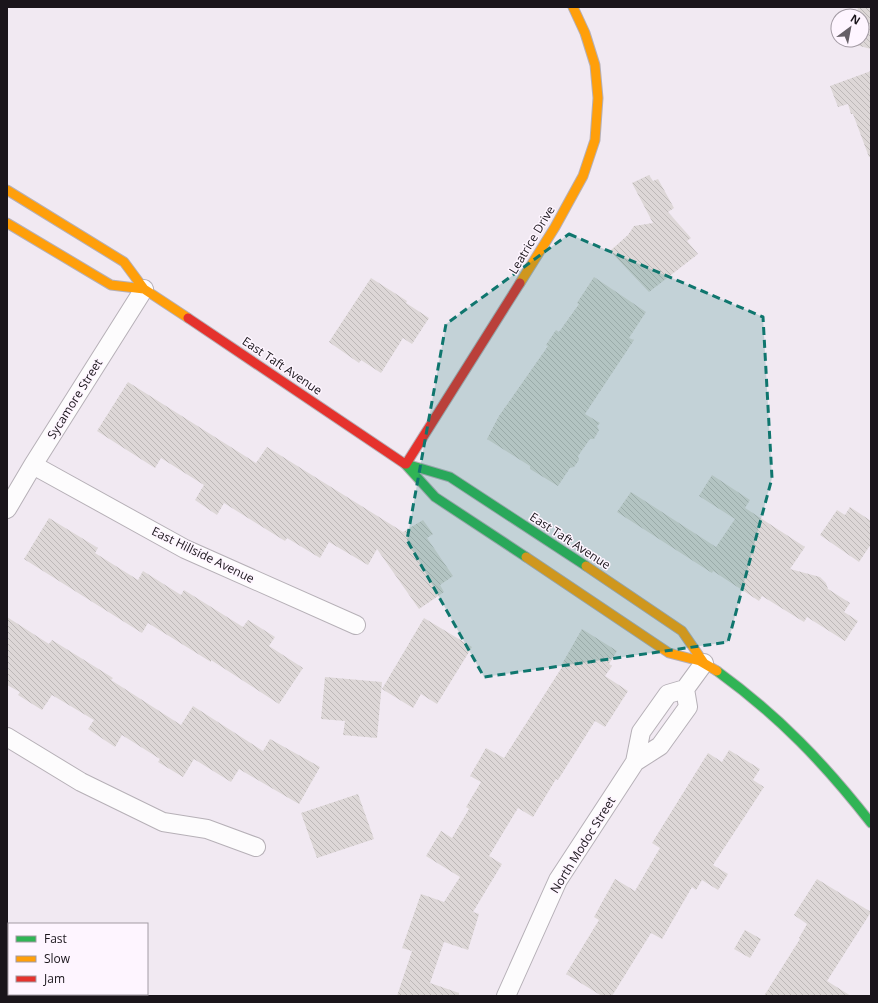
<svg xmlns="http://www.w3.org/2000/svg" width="878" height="1003" viewBox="0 0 878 1003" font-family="'Open Sans',sans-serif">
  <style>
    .building { fill: url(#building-back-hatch) }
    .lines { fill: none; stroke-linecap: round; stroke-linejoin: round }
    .street-casing { stroke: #b6b0b7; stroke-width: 20 }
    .fast-casing { stroke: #b6b0b7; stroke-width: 11 }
    .slow-casing { stroke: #b6b0b7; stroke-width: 11 }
    .jam-casing { stroke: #b6b0b7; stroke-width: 11 }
    .street { stroke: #fdfcfd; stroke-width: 18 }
    .fast { stroke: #30b455; stroke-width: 9 }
    .slow { stroke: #ff9f0a; stroke-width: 9 }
    .jam { stroke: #e5322d; stroke-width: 9 }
    .marked { fill: #0f766e; fill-opacity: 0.2; stroke: #0f766e; stroke-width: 3; stroke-dasharray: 8 5; stroke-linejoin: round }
    .labels { text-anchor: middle; stroke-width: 3; stroke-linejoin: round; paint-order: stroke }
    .street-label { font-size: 12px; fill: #1a151b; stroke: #fef5ff }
  </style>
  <defs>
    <pattern id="building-back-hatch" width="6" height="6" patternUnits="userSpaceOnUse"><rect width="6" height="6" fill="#ddd7d7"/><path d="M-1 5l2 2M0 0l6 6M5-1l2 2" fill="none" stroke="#bdb8b8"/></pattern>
  </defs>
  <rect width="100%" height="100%" fill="#f1e9f2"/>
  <path class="building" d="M858 7H871V49L848 43 849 40H862V16H856Z
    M871 71V157H869L853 114H851L848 104 838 107 830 86Z
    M649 175 653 181 658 179 674 208 668 212 691 238 687 241 698 254 649 292 610 251 628 235 634 226 653 223 632 183Z
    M594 277 646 312 629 338 634 340 585 414 600 423 597 426 599 430 594 439H590L578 456 579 460 574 467 570 468 558 486 530 469V466L487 439 499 416 548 346 546 345 556 330 559 332 579 304 577 303Z
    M371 278 407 301 406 303 429 318 412 344 403 338 381 373 361 360 359 363 329 342Z
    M128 382 256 463 267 447 403 532 423 520 433 534 427 538 453 576 440 585 444 592 419 609 377 549 368 565 329 542 320 558 287 538 285 541 224 503 217 515 195 500 204 485 161 458 155 468 97 431Z
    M712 475 750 500 745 508 805 547 790 569 820 577 826 583 828 589 850 603 844 612 858 621 845 641 807 617 804 622 762 596 759 601 713 571 712 573 617 512 631 492 716 547 735 519 699 496Z
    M850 507 871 521V544L859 562 820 535 837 510 845 515Z
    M49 518 98 548 95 553 138 580 143 571 181 595 184 590 243 627 248 620 275 637 269 646 303 668 279 704 211 660V662L148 623 142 633 24 559Z
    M7 617 49 644 52 640 113 678 111 680 181 725 193 706 263 751 270 739 320 767 299 804 239 769 231 782 194 759 183 777 158 762 160 759 122 735 115 747 88 729 94 720 52 695 42 710 18 695 20 692 7 685Z
    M424 618 472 647 437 704 421 694 413 708 382 689Z
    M582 629 617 651 609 664 612 666 605 676 628 691 605 727 595 721 558 780 556 779 533 817 518 808 489 856 502 864 473 912 479 914 468 950 444 942 430 983 459 993V996H397L412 951 402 948 421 894 444 902 460 877 426 856 441 831 452 838 469 809 466 807 481 782 470 776 486 748 504 758 564 664H562Z
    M325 677 382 682 377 738 343 735 345 721 321 719Z
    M729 750 760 769 753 780 764 787 713 865 728 874 718 890 702 880 696 890 692 887 662 939 651 933 612 996H602L566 974 599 920 594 917 615 879 635 891 660 848 652 843 708 753 722 762Z
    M358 794 374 839 317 858 301 813Z
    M817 879 871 912 827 981 851 996H764L800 939 799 938 807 924 794 915Z
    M745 930 761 939 750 958 734 949Z"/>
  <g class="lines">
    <defs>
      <path id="street" d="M33 465 185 549 356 625
        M7 509 33 465 144 289
        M7 737 81 782 163 822 207 829 256 847
        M635 762 660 746 688 707 685 689
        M506 996 558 880 635 762 641 732 668 694 685 689 704 663"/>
      <path id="fast" d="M405 464 435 497 526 557
        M406 464 450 477 586 566
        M717 671C779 716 824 763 871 823"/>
      <path id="slow" d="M7 190 124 262 144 289 188 318
        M7 223 111 285 144 289
        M520 283 555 227 583 176 595 140 598 98 595 65 585 33 573 7
        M526 557 669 653 700 661 717 671
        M586 566 682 631 704 663"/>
      <path id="jam" d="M188 318 405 464
        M406 464 520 283"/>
    </defs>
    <use href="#street" class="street-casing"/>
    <use href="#fast" class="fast-casing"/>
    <use href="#slow" class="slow-casing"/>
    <use href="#jam" class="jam-casing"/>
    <use href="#street" class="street"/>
    <use href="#fast" class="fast"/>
    <use href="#slow" class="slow"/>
    <use href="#jam" class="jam"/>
  </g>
  <path class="marked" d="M569 234 763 317 772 478 728 642 484 677 407 540 446 324Z"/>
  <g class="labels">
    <g class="street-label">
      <text transform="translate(532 240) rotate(-59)" y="4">Leatrice Drive</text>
      <text transform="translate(282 366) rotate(34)" y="4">East Taft Avenue</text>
      <text transform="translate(75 399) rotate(-58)" y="4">Sycamore Street</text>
      <text transform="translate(570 541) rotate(33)" y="4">East Taft Avenue</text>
      <text transform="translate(203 555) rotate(26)" y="4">East Hillside Avenue</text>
      <text transform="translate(583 845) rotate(-58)" y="4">North Modoc Street</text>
    </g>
  </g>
  <rect width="878" height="1003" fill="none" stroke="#1a151b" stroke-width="16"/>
  <rect x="8" y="923" width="140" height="72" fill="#fef5ff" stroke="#a39ba4"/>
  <rect x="16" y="936" width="20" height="6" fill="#30b455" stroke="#a39ba4"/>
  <text x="44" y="943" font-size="12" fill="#1a151b">Fast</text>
  <rect x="16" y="956" width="20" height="6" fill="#ff9f0a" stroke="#a39ba4"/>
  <text x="44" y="963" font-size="12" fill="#1a151b">Slow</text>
  <rect x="16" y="976" width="20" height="6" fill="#e5322d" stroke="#a39ba4"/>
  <text x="44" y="983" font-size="12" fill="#1a151b">Jam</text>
  <g transform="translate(850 28) rotate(32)"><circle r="19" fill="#fef5ff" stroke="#a39ba4"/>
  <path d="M0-3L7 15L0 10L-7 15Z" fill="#655f66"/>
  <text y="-6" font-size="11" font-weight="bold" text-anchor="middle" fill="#1a151b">N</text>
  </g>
</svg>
